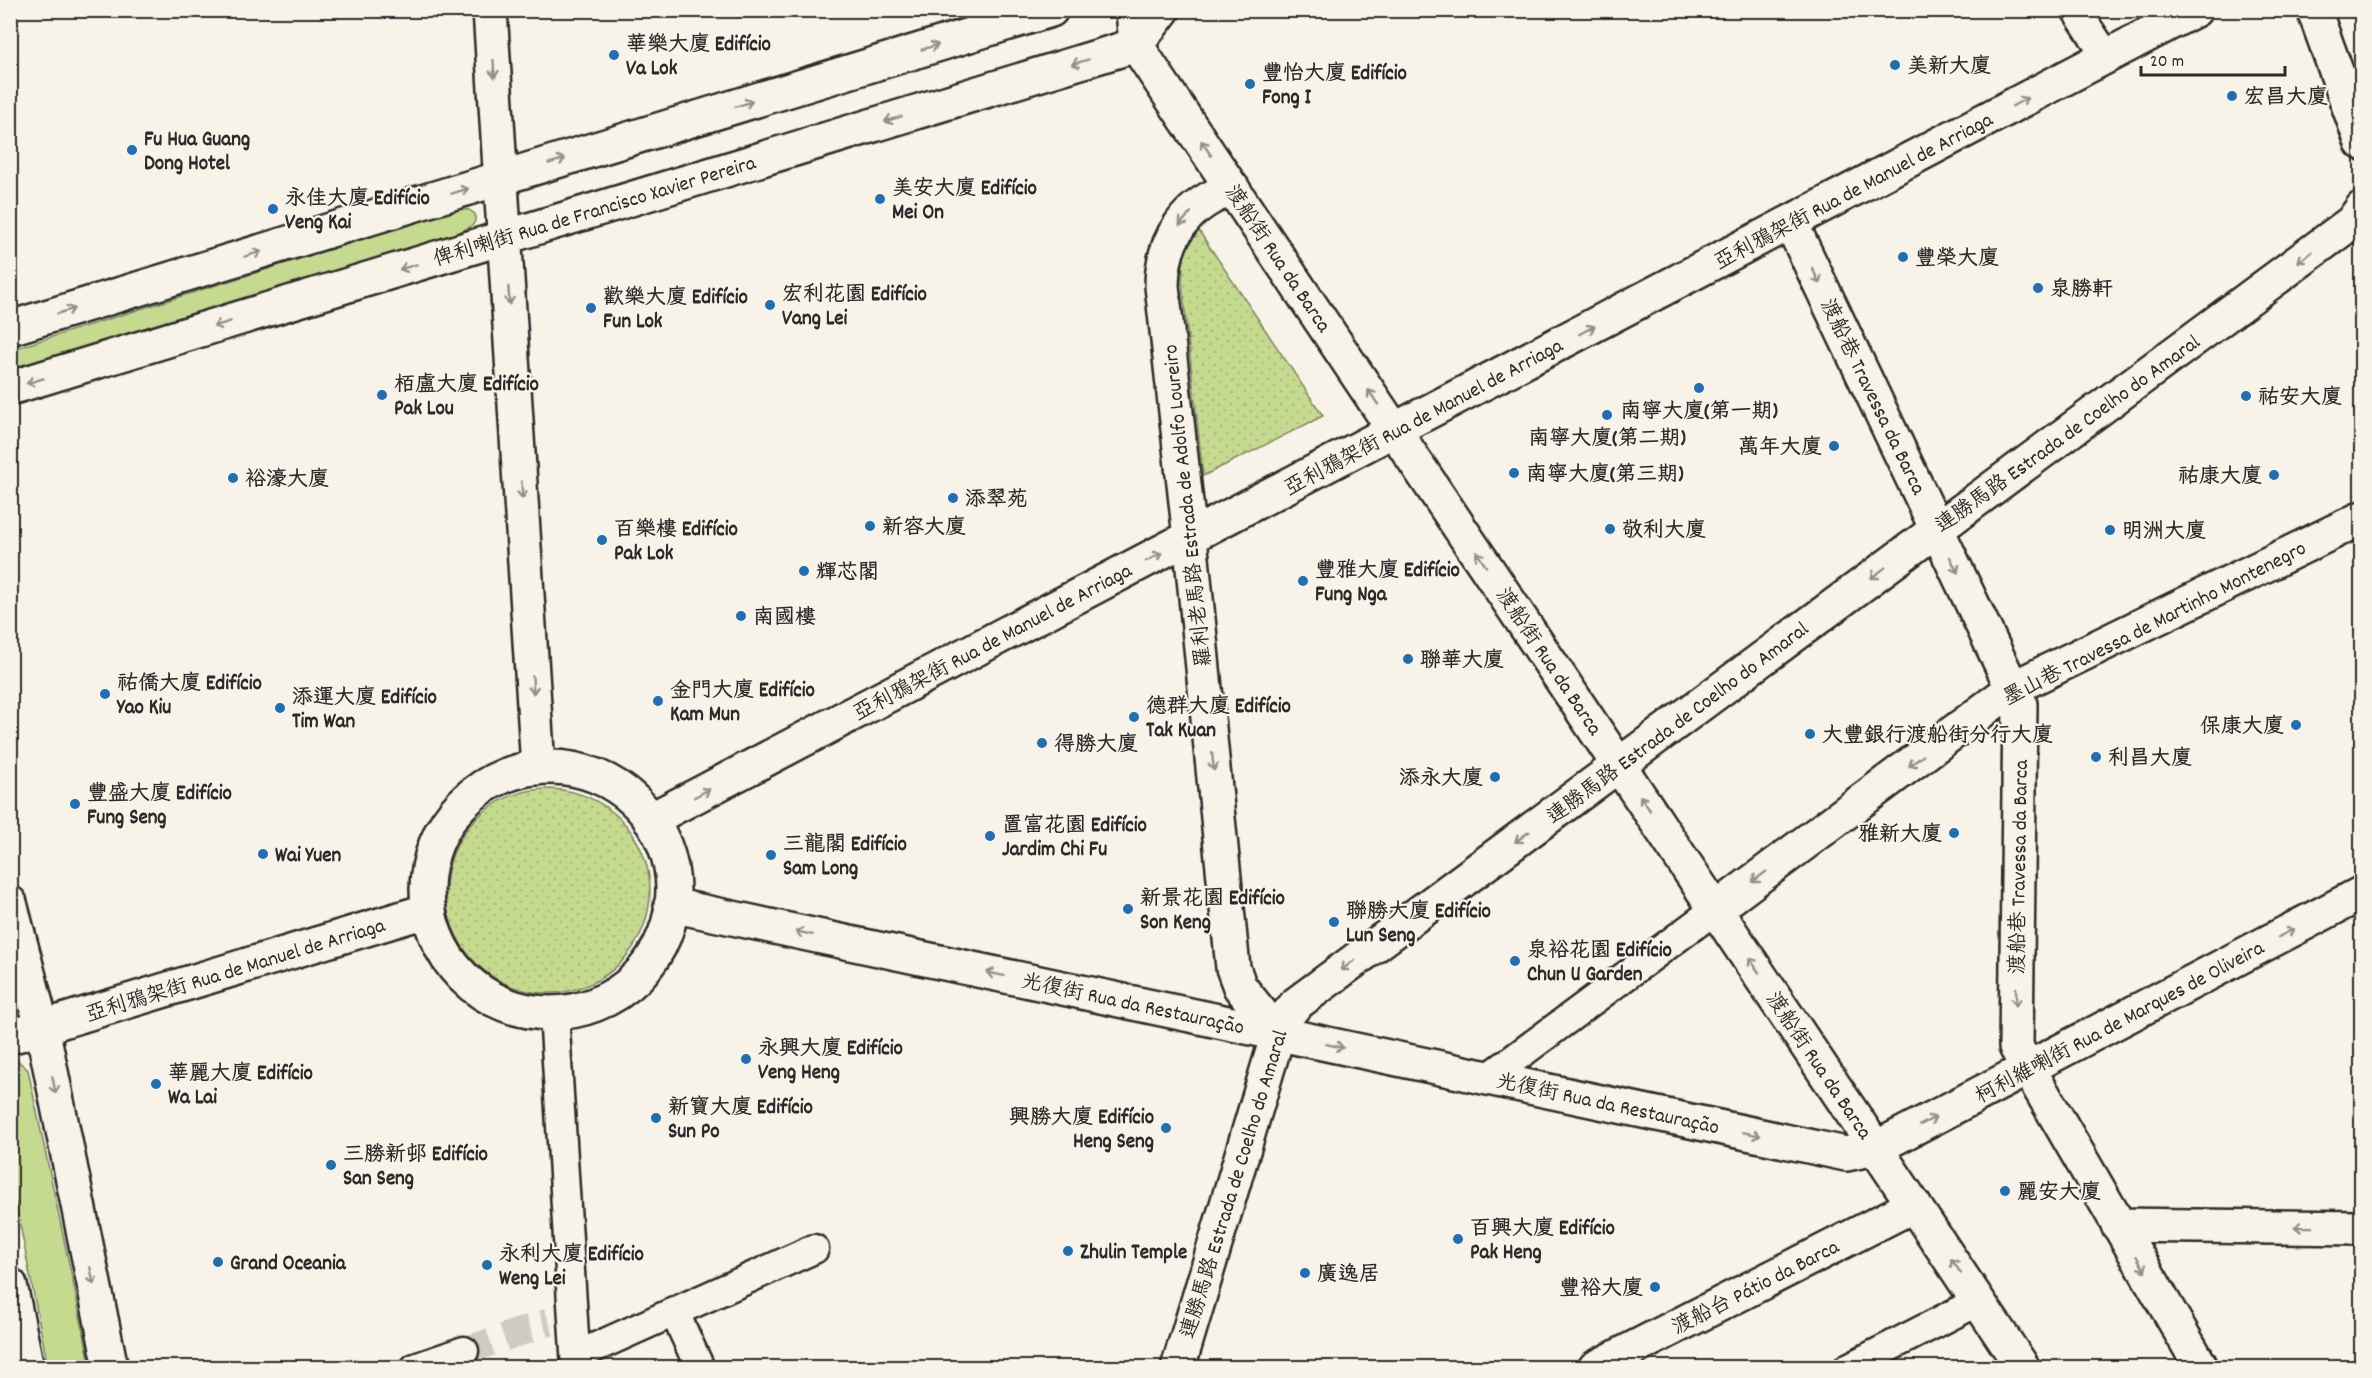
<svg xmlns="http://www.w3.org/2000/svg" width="2372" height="1378" viewBox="0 0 2372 1378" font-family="Dekko,'LXGW WenKai TC',sans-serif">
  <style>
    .grass { fill: #c6da8f; stroke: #78825d; stroke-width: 1.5 }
    .park { fill: url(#park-dots); stroke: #78825d; stroke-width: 1.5 }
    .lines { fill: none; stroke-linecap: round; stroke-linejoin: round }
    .pedestrian-tunnel { stroke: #cecbc2; stroke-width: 28; stroke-dasharray: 28 14; stroke-linecap: butt }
    .pedestrian-casing { stroke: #2b2b2b; stroke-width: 33 }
    .minor-casing { stroke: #2b2b2b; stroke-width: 38 }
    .tertiary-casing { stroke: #2b2b2b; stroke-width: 38 }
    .primary-casing { stroke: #2b2b2b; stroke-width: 38 }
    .pedestrian { stroke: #f7f3e8; stroke-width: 28 }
    .minor { stroke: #f7f3e8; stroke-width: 33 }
    .tertiary { stroke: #f7f3e8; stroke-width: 33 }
    .primary { stroke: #f7f3e8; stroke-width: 33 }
    .oneway { stroke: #918f8a }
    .poi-dot { fill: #1f6fb2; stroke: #f7f3e8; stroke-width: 2 }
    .labels { text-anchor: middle; stroke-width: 4.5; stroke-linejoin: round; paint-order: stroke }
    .poi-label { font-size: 21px; font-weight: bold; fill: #2b2b2b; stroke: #f7f3e8; text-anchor: start }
    .street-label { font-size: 21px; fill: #2b2b2b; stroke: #f7f3e8 }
  </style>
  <defs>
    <pattern id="park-dots" width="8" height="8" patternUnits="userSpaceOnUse" patternTransform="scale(1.5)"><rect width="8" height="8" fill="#c6da8f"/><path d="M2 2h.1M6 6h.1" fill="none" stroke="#aabb7c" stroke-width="1.8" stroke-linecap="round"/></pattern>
  </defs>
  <rect width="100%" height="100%" fill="#f7f3e8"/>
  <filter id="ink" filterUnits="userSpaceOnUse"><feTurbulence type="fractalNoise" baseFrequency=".0167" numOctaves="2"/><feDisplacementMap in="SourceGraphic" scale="12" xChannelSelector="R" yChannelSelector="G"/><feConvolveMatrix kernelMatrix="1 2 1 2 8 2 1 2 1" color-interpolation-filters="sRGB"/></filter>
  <g filter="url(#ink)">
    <path class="grass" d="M459 209 469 210 475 214V221L472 226 458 233 11 377 10 350Z
      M10 1058H15L28 1070 91 1367H48L11 1179Z"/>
    <path class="park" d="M1197 228 1323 416 1203 476 1182 283 1184 247Z
      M446 891a102 102 0 1 1 204 0a102 102 0 1 1-204 0Z"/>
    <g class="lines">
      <path class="pedestrian-tunnel" d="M464 1351 549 1322"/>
      <defs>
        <path id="pedestrian" d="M2076 10 2107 57
          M554 1013 576 1368
          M1488 1078 1716 909
          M674 1311 700 1368
          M576 1356 814 1249
          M415 1368 464 1351
          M1848 1368 1979 1301"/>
        <path id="minor" d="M490 10 538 768
          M1136 45 1163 10
          M1233 189C1187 202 1162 239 1162 286L1190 538 1233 968 1240 987 1278 1034
          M1791 223 2020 704 2016 1047 2200 1365 2195 1368
          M427 890a123 123 0 1 1 246 0a123 123 0 1 1-246 0Z
          M650 820 2195 10
          M671 905 1846 1154 1876 1148 2362 893
          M1716 909 2013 688 2362 518
          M10 1037 429 910
          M2118 1225 2362 1228
          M1595 1368 1914 1205"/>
        <path id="tertiary" d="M1133 10 1136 45 2023 1368
          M2314 10 2362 143
          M10 328 1051 10
          M10 388 1136 45
          M1178 1368 1278 1034 1284 1019 1296 1004 2352 222 2362 208"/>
        <path id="primary" d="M10 903 42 1027 111 1368
          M10 1285 27 1368"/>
      </defs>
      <use href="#pedestrian" class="pedestrian-casing"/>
      <use href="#minor" class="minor-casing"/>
      <use href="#tertiary" class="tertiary-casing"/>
      <use href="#primary" class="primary-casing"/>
      <use href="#pedestrian" class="pedestrian"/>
      <use href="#minor" class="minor"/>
      <use href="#tertiary" class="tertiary"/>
      <use href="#primary" class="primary"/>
    </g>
    <defs><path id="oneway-shaft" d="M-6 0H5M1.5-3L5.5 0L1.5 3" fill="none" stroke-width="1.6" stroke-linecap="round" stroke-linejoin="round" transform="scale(1.5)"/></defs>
    <g class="oneway">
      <use href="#oneway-shaft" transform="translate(930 47) rotate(-17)"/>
      <use href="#oneway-shaft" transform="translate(1080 62) rotate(163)"/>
      <use href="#oneway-shaft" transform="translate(494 69) rotate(86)"/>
      <use href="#oneway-shaft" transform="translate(2020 102) rotate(-28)"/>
      <use href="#oneway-shaft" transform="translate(744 104) rotate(-17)"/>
      <use href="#oneway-shaft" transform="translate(893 119) rotate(163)"/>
      <use href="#oneway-shaft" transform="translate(1206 148) rotate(-124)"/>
      <use href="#oneway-shaft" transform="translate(557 161) rotate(-17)"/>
      <use href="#oneway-shaft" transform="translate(460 191) rotate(-17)"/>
      <use href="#oneway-shaft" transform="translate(1185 219) rotate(131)"/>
      <use href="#oneway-shaft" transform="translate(253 254) rotate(-17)"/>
      <use href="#oneway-shaft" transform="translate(2305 257) rotate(144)"/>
      <use href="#oneway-shaft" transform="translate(408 267) rotate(163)"/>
      <use href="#oneway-shaft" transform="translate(1816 276) rotate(64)"/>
      <use href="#oneway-shaft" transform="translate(509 296) rotate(86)"/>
      <use href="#oneway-shaft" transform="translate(66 311) rotate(-17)"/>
      <use href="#oneway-shaft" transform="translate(222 324) rotate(163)"/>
      <use href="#oneway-shaft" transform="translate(1587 330) rotate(-28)"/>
      <use href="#oneway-shaft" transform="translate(35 381) rotate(163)"/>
      <use href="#oneway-shaft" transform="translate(1373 397) rotate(-124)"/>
      <use href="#oneway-shaft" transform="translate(522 490) rotate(87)"/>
      <use href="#oneway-shaft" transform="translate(1154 557) rotate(-28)"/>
      <use href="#oneway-shaft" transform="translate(1481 559) rotate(-124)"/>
      <use href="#oneway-shaft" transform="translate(1954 565) rotate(64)"/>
      <use href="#oneway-shaft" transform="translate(1878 573) rotate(143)"/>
      <use href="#oneway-shaft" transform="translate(533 685) rotate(87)"/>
      <use href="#oneway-shaft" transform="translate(1916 761) rotate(143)"/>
      <use href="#oneway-shaft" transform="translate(1213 762) rotate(84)"/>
      <use href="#oneway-shaft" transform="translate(702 793) rotate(-28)"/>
      <use href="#oneway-shaft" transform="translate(1645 803) rotate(-124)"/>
      <use href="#oneway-shaft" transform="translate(1522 837) rotate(144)"/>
      <use href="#oneway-shaft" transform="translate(1759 877) rotate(143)"/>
      <use href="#oneway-shaft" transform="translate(804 933) rotate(-168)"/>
      <use href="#oneway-shaft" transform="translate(2286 933) rotate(-28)"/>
      <use href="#oneway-shaft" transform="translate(1348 965) rotate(143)"/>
      <use href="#oneway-shaft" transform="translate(1754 965) rotate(-124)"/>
      <use href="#oneway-shaft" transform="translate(995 974) rotate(-168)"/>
      <use href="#oneway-shaft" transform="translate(2016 997) rotate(91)"/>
      <use href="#oneway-shaft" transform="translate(1335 1046) rotate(12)"/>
      <use href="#oneway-shaft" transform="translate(54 1085) rotate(79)"/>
      <use href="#oneway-shaft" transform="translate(1928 1121) rotate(-28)"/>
      <use href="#oneway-shaft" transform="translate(1752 1134) rotate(12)"/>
      <use href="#oneway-shaft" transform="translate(2303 1227) rotate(-179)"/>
      <use href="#oneway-shaft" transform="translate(2141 1264) rotate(60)"/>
      <use href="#oneway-shaft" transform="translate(1956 1266) rotate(-124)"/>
      <use href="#oneway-shaft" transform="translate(92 1276) rotate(79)"/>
    </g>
  </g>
  <g class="poi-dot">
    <circle cx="614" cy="55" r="6"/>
    <circle cx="1895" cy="65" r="6"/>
    <circle cx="1250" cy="84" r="6"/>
    <circle cx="2232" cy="96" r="6"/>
    <circle cx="132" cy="150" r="6"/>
    <circle cx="880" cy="199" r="6"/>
    <circle cx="273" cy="209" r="6"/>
    <circle cx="1903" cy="257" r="6"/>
    <circle cx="2038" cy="288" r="6"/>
    <circle cx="770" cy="305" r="6"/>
    <circle cx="591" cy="308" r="6"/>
    <circle cx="1699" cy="388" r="6"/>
    <circle cx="382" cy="395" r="6"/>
    <circle cx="2246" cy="396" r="6"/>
    <circle cx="1607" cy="415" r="6"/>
    <circle cx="1834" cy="446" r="6"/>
    <circle cx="1514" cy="473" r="6"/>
    <circle cx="2274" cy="475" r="6"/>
    <circle cx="233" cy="478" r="6"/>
    <circle cx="953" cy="498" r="6"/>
    <circle cx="870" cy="526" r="6"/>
    <circle cx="1610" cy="529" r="6"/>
    <circle cx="2110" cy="530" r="6"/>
    <circle cx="602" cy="540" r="6"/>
    <circle cx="804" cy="571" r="6"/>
    <circle cx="1303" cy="581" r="6"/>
    <circle cx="741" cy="616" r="6"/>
    <circle cx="1408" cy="659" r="6"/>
    <circle cx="105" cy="694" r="6"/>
    <circle cx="658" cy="701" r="6"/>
    <circle cx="280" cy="708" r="6"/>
    <circle cx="1134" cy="717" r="6"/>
    <circle cx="2296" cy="725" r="6"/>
    <circle cx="1810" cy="734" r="6"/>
    <circle cx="1042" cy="743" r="6"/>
    <circle cx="2096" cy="757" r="6"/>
    <circle cx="1495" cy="777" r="6"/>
    <circle cx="75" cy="804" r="6"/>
    <circle cx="1954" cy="833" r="6"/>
    <circle cx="990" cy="836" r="6"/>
    <circle cx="263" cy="854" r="6"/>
    <circle cx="771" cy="855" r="6"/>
    <circle cx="1128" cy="909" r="6"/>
    <circle cx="1334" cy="922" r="6"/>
    <circle cx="1515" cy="961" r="6"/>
    <circle cx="746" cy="1059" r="6"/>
    <circle cx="156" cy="1084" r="6"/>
    <circle cx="656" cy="1118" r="6"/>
    <circle cx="1166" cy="1128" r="6"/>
    <circle cx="331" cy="1165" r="6"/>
    <circle cx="2005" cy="1191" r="6"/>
    <circle cx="1458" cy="1239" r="6"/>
    <circle cx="1068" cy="1251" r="6"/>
    <circle cx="218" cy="1262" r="6"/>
    <circle cx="487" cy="1265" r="6"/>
    <circle cx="1305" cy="1273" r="6"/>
    <circle cx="1655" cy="1287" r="6"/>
  </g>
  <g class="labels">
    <g class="poi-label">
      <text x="626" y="50">華樂大廈 Edifício<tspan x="626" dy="24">Va Lok</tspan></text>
      <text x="1907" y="72">美新大廈</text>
      <text x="1262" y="79">豐怡大廈 Edifício<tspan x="1262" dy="24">Fong I</tspan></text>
      <text x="2244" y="103">宏昌大廈</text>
      <text x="144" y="145">Fu Hua Guang<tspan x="144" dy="24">Dong Hotel</tspan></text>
      <text x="892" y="194">美安大廈 Edifício<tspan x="892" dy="24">Mei On</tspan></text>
      <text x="285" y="204">永佳大廈 Edifício<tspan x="285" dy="24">Veng Kai</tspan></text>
      <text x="1915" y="264">豐榮大廈</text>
      <text x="2050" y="295">泉勝軒</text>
      <text x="782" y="300">宏利花園 Edifício<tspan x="782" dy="24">Vang Lei</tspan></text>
      <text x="603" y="303">歡樂大廈 Edifício<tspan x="603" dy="24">Fun Lok</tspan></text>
      <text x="394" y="390">栢盧大廈 Edifício<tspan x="394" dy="24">Pak Lou</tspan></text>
      <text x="2258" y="403">祐安大廈</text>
      <text x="1699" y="417" text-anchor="middle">南寧大廈(第一期)</text>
      <text x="1607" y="444" text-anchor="middle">南寧大廈(第二期)</text>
      <text x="1822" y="453" text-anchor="end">萬年大廈</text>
      <text x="1526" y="480">南寧大廈(第三期)</text>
      <text x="2262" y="482" text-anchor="end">祐康大廈</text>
      <text x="245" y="485">裕濠大廈</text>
      <text x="965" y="505">添翠苑</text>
      <text x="882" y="533">新容大廈</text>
      <text x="614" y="535">百樂樓 Edifício<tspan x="614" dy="24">Pak Lok</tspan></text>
      <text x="1622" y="536">敬利大廈</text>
      <text x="2122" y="537">明洲大廈</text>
      <text x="1315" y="576">豐雅大廈 Edifício<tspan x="1315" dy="24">Fung Nga</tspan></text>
      <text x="816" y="578">輝芯閣</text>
      <text x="753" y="623">南國樓</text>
      <text x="1420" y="666">聯華大廈</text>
      <text x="117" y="689">祐僑大廈 Edifício<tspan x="117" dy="24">Yao Kiu</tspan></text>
      <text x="670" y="696">金門大廈 Edifício<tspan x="670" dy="24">Kam Mun</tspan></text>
      <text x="292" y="703">添運大廈 Edifício<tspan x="292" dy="24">Tim Wan</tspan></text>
      <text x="1146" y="712">德群大廈 Edifício<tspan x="1146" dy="24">Tak Kuan</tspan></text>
      <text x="2284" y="732" text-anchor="end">保康大廈</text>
      <text x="1822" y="741">大豐銀行渡船街分行大廈</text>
      <text x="1054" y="750">得勝大廈</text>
      <text x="2108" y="764">利昌大廈</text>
      <text x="1483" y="784" text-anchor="end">添永大廈</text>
      <text x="87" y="799">豐盛大廈 Edifício<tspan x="87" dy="24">Fung Seng</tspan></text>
      <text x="1002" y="831">置富花園 Edifício<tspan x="1002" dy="24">Jardim Chi Fu</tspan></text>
      <text x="1942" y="840" text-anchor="end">雅新大廈</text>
      <text x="783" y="850">三龍閣 Edifício<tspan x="783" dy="24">Sam Long</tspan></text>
      <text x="275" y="861">Wai Yuen</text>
      <text x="1140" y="904">新景花園 Edifício<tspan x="1140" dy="24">Son Keng</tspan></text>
      <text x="1346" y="917">聯勝大廈 Edifício<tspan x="1346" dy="24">Lun Seng</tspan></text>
      <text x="1527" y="956">泉裕花園 Edifício<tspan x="1527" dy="24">Chun U Garden</tspan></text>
      <text x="758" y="1054">永興大廈 Edifício<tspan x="758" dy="24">Veng Heng</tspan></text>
      <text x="168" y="1079">華麗大廈 Edifício<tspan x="168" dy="24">Wa Lai</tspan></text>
      <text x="668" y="1113">新寶大廈 Edifício<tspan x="668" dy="24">Sun Po</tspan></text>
      <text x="1154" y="1123" text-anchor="end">興勝大廈 Edifício<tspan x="1154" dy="24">Heng Seng</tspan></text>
      <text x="343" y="1160">三勝新邨 Edifício<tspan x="343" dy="24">San Seng</tspan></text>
      <text x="2017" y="1198">麗安大廈</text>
      <text x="1470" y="1234">百興大廈 Edifício<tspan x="1470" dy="24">Pak Heng</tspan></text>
      <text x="1080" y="1258">Zhulin Temple</text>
      <text x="499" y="1260">永利大廈 Edifício<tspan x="499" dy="24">Weng Lei</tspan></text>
      <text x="230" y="1269">Grand Oceania</text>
      <text x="1317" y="1280">廣逸居</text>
      <text x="1643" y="1294" text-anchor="end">豐裕大廈</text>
    </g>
    <g class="street-label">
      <text transform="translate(1853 190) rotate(-28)" y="7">亞利鴉架街 Rua de Manuel de Arriaga</text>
      <text transform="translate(594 210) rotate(-17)" y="7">俾利喇街 Rua de Francisco Xavier Pereira</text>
      <text transform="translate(1279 258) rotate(56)" y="7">渡船街 Rua da Barca</text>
      <text transform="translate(1874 396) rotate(64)" y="7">渡船巷 Travessa da Barca</text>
      <text transform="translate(1423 416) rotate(-28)" y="7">亞利鴉架街 Rua de Manuel de Arriaga</text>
      <text transform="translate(2067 433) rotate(-36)" y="7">連勝馬路 Estrada de Coelho do Amaral</text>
      <text transform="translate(1186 506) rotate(-96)" y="7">羅利老馬路 Estrada de Adolfo Loureiro</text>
      <text transform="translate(2154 622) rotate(-27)" y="7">墨山巷 Travessa de Martinho Montenegro</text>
      <text transform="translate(992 641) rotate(-28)" y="7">亞利鴉架街 Rua de Manuel de Arriaga</text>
      <text transform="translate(1550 661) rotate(56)" y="7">渡船街 Rua da Barca</text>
      <text transform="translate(1677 722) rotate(-37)" y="7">連勝馬路 Estrada de Coelho do Amaral</text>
      <text transform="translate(2018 867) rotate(-89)" y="7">渡船巷 Travessa da Barca</text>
      <text transform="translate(235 969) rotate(-17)" y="7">亞利鴉架街 Rua de Manuel de Arriaga</text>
      <text transform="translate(1133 1003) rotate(12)" y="7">光復街 Rua da Restauração</text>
      <text transform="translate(2119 1021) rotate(-28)" y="7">柯利維喇街 Rua de Marques de Oliveira</text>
      <text transform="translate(1820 1065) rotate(56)" y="7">渡船街 Rua da Barca</text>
      <text transform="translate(1608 1103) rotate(12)" y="7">光復街 Rua da Restauração</text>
      <text transform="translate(1233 1184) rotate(-73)" y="7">連勝馬路 Estrada de Coelho do Amaral</text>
      <text transform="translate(1755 1286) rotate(-27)" y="7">渡船台 Pátio da Barca</text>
    </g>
  </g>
  <rect width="2372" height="1378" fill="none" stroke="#f7f3e8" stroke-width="36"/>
  <rect x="18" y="18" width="2336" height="1342" fill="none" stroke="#2b2b2b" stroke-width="2" filter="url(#ink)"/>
  <path d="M2141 66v9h144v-9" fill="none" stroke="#2b2b2b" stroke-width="3"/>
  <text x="2150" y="66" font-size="18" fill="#2b2b2b" stroke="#f7f3e8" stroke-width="4.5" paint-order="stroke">20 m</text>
</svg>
